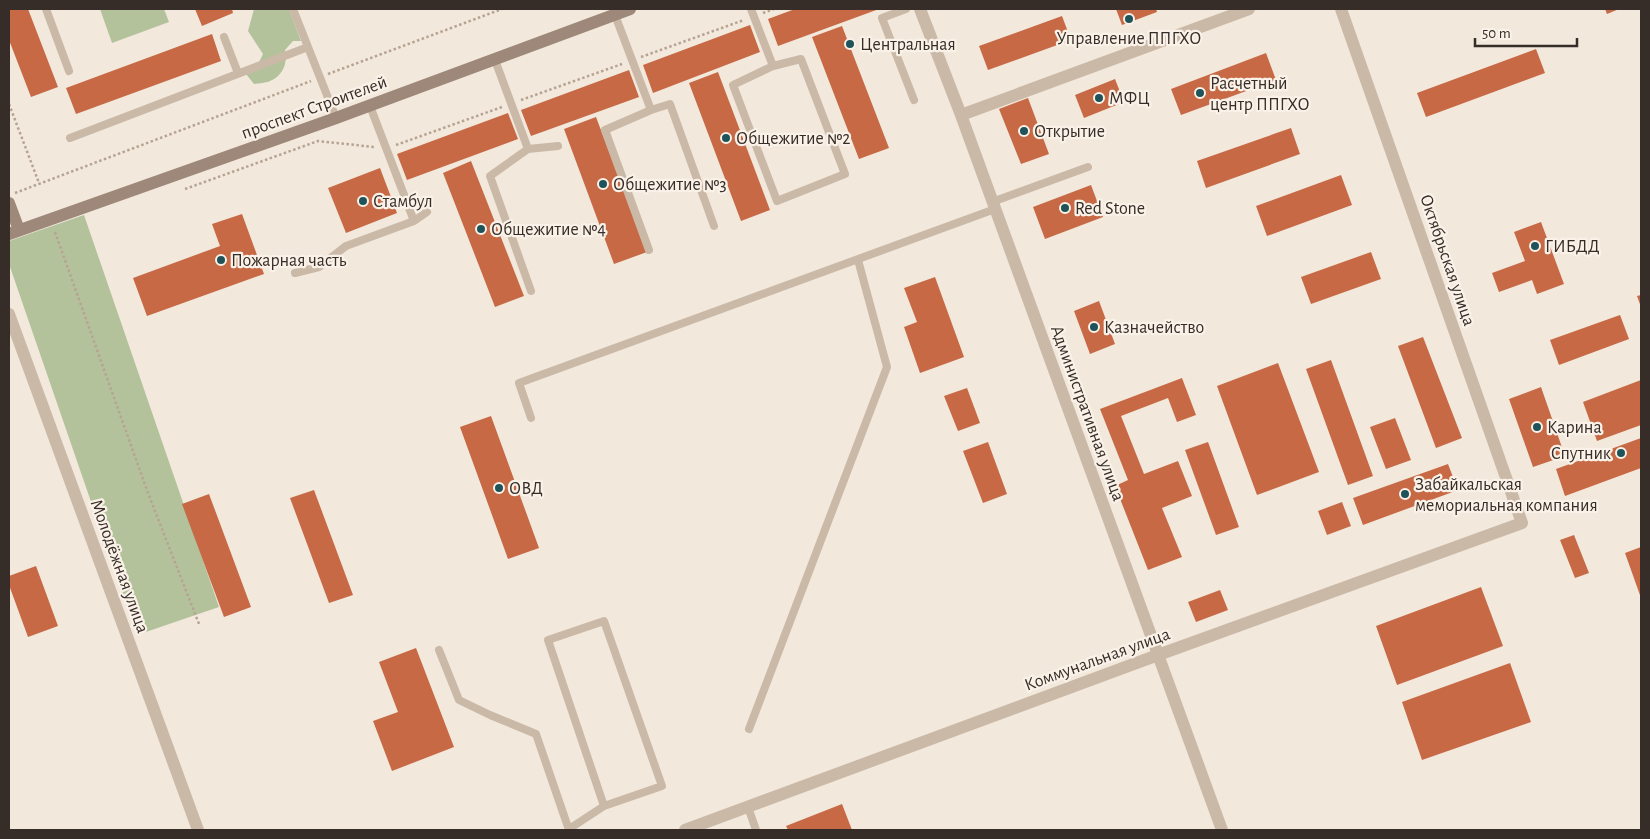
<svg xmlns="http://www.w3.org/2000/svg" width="1650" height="839" viewBox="0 0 1650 839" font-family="'Alegreya Sans',sans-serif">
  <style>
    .green { fill: #b4c29c }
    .building { fill: #c76945 }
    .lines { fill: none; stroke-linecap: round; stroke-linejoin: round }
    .path { stroke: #b6a392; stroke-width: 2.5; stroke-dasharray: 2.5 2.5; stroke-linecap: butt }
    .lane { stroke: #cbb9a8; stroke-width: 8 }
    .street { stroke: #cbb9a8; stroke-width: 12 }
    .secondary { stroke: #9e8879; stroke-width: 12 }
    .poi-dot { fill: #1d5359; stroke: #faf2e8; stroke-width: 2 }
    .labels { text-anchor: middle; stroke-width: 4.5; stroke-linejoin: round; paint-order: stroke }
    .poi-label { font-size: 18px; fill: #372d28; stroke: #faf2e8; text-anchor: start }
    .street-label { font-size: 18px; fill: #372d28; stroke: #faf2e8 }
  </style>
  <rect width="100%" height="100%" fill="#f2e8dc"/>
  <path class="green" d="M100 9H164L169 22 112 43Z
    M254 9H289L301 41H293L285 50C288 62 283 76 270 81 266 83 259 83 254 84L246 74 257 66 263 54 248 31Z
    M84 215 219 607 137 635 9 264V241Z"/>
  <path class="building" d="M9 9H28L58 87 31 97 9 40Z
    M195 9H232L233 13 202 26Z
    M795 9H879L778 46 768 19Z
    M1116 9H1156L1157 12 1122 25Z
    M1605 9H1619L1607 14Z
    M1062 16 1071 40 988 70 979 46Z
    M750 25 760 52 653 93 643 65Z
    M842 26 889 148 859 159 812 37Z
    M212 34 221 61 76 114 66 88Z
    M1536 49 1545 73 1426 117 1417 93Z
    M1266 53 1276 80 1181 115 1171 89Z
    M629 70 639 97 531 136 521 110Z
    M718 72 770 210 741 221 689 83Z
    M1115 79 1124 102 1084 118 1075 95Z
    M1028 98 1049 154 1021 164 999 109Z
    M508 113 518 139 407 180 397 154Z
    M596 117 647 252 614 264 564 129Z
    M1291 128 1300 154 1206 188 1197 161Z
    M471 161 524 296 495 307 443 173Z
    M380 168 397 213 346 233 328 188Z
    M1341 175 1352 205 1267 236 1256 206Z
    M1091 185 1103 217 1045 239 1033 207Z
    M242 214 264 274 147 316 133 278 220 246 212 224Z
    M1541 222 1564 284 1537 294 1532 280 1499 292 1492 273 1525 261 1514 232Z
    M1371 252 1381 279 1311 304 1301 277Z
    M935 277 964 357 920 373 904 327 917 322 904 288Z
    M1641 295V307L1637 296Z
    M1099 301 1115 344 1090 354 1074 311Z
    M1620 315 1629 339 1559 365 1550 340Z
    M1423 337 1462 438 1436 448 1398 346Z
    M1331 360 1373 476 1348 485 1306 369Z
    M1278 363 1319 472 1257 495 1217 386Z
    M1182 378 1196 415 1177 422 1168 398 1121 416 1144 474 1178 461 1192 496 1162 508 1182 557 1148 570 1115 486 1128 480 1100 409Z
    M1641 380V425L1597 441 1583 402Z
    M1541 387 1565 456 1533 467 1509 399Z
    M967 388 980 423 958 431 944 396Z
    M491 416 539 548 508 559 460 427Z
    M1395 418 1411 460 1386 469 1370 427Z
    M1641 438V468L1565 496 1556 469Z
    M988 442 1007 494 983 503 963 451Z
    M1208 442 1239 527 1216 535 1185 450Z
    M1448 464 1458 490 1363 525 1353 498Z
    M314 490 353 595 329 603 290 498Z
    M209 494 251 607 224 617 182 504Z
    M1342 502 1351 526 1327 535 1318 511Z
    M1574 535 1589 573 1575 578 1560 540Z
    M1641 547V598L1625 553Z
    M36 566 58 626 28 637 9 585V576Z
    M1481 587 1503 646 1397 685 1376 626Z
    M1220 590 1228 610 1196 622 1188 602Z
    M416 648 454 747 392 771 373 721 398 712 379 662Z
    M1510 663 1531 722 1422 760 1402 702Z
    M842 804 852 830H788L786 826Z"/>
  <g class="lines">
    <path class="path" d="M763 13 774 9
      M641 57 744 20
      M328 74 502 9
      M521 100 622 64
      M9 104 39 183
      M396 145 502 107
      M185 189 318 141 374 147
      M15 193 311 81
      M55 232 148 493 199 624"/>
    <path class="lane" d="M46 9 69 71
      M293 9 336 118
      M751 9 773 66
      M906 9 882 18 914 100
      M615 15 651 110
      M224 37 238 73
      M801 59 845 174 777 201 733 85 773 66Z
      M495 60 528 149
      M70 138 308 47
      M992 202 1088 167
      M414 221 427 212
      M649 250 605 130 651 110 670 104 714 226
      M295 273 319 267 346 246 414 221 370 106
      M531 291 490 176 528 149 558 146
      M531 418 519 383 995 209
      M439 650 459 700 490 715 536 734 569 830
      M749 729 887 367 858 260
      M748 807 756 830
      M569 829 604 806 548 640 604 621 662 786 604 806"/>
    <path class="street" d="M920 9 961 115 1222 830
      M961 115 1249 9
      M9 314 198 830
      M685 830 1158 655 1522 523 1341 9"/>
    <path class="secondary" d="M9 203 19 230
      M9 234 336 118 630 9"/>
  </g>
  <g class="poi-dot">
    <circle cx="1129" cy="19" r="5"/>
    <circle cx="850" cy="44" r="5"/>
    <circle cx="1200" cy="93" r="5"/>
    <circle cx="1099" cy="98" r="5"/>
    <circle cx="1024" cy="131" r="5"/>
    <circle cx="726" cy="138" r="5"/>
    <circle cx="603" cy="184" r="5"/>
    <circle cx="363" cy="201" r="5"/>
    <circle cx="1065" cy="208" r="5"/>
    <circle cx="481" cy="229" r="5"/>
    <circle cx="1535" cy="246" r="5"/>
    <circle cx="221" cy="260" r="5"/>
    <circle cx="1094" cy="327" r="5"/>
    <circle cx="1537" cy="427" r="5"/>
    <circle cx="1621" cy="453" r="5"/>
    <circle cx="499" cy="488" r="5"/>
    <circle cx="1405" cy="494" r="5"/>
  </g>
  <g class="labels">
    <g class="poi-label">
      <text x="1129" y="44" text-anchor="middle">Управление ППГХО</text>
      <text x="860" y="50">Центральная</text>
      <text x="1210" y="89">Расчетный<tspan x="1210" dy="21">центр ППГХО</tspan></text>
      <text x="1109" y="104">МФЦ</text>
      <text x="1034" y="137">Открытие</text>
      <text x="736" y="144">Общежитие №2</text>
      <text x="613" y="190">Общежитие №3</text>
      <text x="373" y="207">Стамбул</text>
      <text x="1075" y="214">Red Stone</text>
      <text x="491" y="235">Общежитие №4</text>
      <text x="1545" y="252">ГИБДД</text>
      <text x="231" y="266">Пожарная часть</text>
      <text x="1104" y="333">Казначейство</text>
      <text x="1547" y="433">Карина</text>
      <text x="1611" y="459" text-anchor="end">Спутник</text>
      <text x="1415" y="490">Забайкальская<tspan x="1415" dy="21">мемориальная компания</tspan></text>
      <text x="509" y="494">ОВД</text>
    </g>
    <g class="street-label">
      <text transform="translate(314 107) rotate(-20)" y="6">проспект Строителей</text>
      <text transform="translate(1448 260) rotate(71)" y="6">Октябрьская улица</text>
      <text transform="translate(1088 413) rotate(70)" y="6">Административная улица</text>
      <text transform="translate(120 566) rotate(70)" y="6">Молодёжная улица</text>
      <text transform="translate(1097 659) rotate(-20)" y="6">Коммунальная улица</text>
    </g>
  </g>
  <rect width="1650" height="839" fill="none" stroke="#372d28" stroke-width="20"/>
  <path d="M1475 38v8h102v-8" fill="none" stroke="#372d28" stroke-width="2.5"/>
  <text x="1482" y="38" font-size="15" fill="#372d28" stroke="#faf2e8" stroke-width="4" paint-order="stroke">50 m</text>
</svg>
